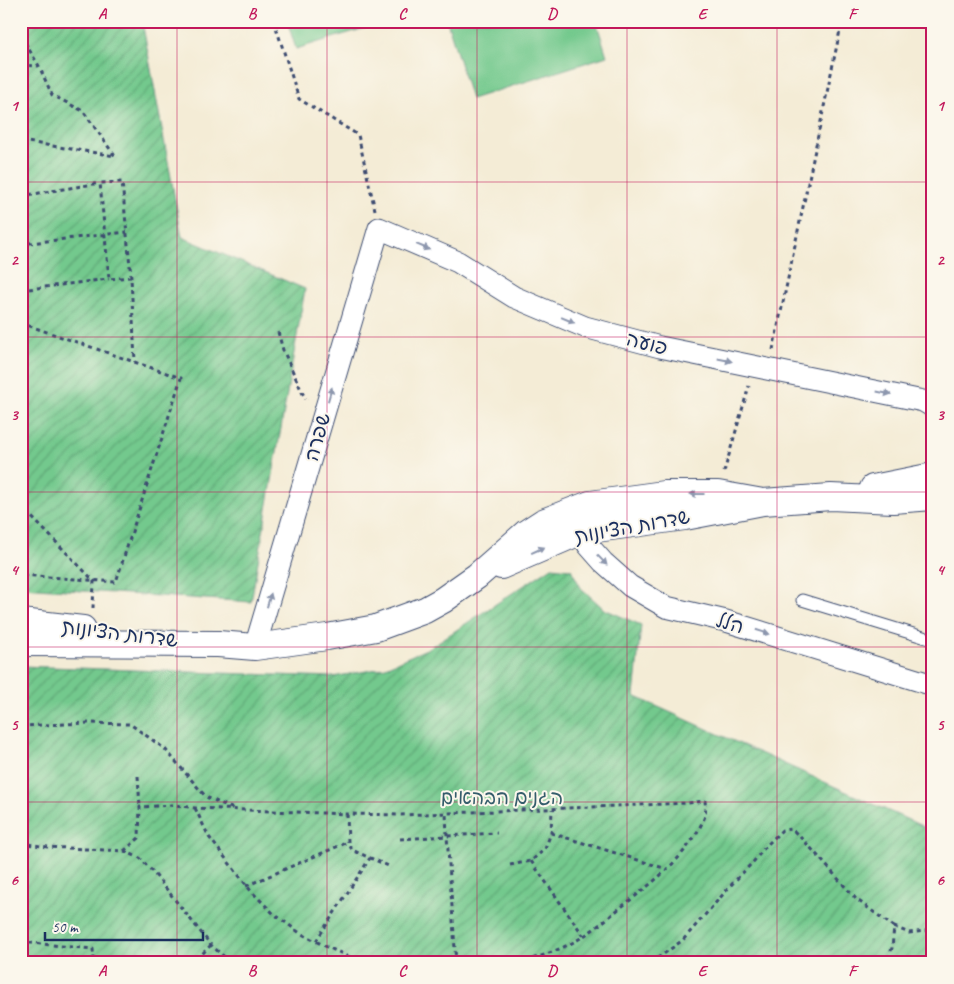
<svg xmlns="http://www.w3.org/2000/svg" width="954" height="984" viewBox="0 0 954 984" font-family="Caveat,'Playpen Sans Hebrew',sans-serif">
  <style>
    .grass { fill: #73c98d; stroke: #477c76 }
    .garden { fill: url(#garden-furrows); stroke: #477c76 }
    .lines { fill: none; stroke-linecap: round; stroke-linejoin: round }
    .service-casing { stroke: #3c4b70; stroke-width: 13 }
    .minor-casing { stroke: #3c4b70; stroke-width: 23 }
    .tertiary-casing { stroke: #3c4b70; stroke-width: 28 }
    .path { stroke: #3c4b70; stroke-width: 3; stroke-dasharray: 4 4; stroke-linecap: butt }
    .service { stroke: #fff; stroke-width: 11 }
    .minor { stroke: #fff; stroke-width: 21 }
    .tertiary { stroke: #fff; stroke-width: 26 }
    .oneway { fill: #8d97ae }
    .grid { fill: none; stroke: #c2185b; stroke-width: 1; stroke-opacity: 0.55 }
    .labels { text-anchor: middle; stroke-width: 4; stroke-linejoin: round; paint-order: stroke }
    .street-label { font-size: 20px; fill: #1b2f5e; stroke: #fbf7ec }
    .park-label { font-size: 20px; fill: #355d6c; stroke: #fbf7ec }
    .neatline { fill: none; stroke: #c2185b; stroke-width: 2 }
    .grid-label { font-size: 16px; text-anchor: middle; font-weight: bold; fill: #c2185b }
  </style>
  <defs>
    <pattern id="garden-furrows" width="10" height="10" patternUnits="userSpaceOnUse" patternTransform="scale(1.25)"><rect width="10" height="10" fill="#73c98d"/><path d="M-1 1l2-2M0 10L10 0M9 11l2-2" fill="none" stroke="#5ea476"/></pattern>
  </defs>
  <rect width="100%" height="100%" fill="#fbf7ec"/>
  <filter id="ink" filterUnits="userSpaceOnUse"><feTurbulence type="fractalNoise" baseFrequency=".02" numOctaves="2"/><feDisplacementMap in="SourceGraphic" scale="10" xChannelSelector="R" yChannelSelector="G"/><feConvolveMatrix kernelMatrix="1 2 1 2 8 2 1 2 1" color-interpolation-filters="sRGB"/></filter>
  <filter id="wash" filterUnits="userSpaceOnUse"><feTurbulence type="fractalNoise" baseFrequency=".0096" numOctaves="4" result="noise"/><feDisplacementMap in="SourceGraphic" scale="20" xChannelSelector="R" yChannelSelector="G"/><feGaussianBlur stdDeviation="1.12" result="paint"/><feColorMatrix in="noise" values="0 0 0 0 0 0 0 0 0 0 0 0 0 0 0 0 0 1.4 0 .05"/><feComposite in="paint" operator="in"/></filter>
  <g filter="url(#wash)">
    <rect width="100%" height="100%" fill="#f4ecd6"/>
    <path class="grass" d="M287 21H388L296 49Z
      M447 21H596L607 56 471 99Z"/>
    <path class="garden" d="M21 21H142L182 237 305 289 251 602 21 587Z
      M552 567 571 569 581 588 604 609 641 625 634 696 933 831V963H21V666L333 677 383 668 429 648Z"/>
  </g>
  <g filter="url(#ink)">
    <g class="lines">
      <defs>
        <path id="service" d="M802 600 933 640"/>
        <path id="minor" d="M581 516 580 526 588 545 603 562 630 586 666 607 726 621 933 685
          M255 647 379 228 458 262 514 297 585 327 660 347 923 401 933 407"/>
        <path id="tertiary" d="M873 488 933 476
          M501 566 582 531 685 517 763 502 831 497 893 500 933 497
          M21 622 83 629
          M21 643 218 644 255 647 327 637 376 628 425 610 443 600 477 576 526 533 543 522 590 504 664 494H718L763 502"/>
      </defs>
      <use href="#service" class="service-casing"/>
      <use href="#minor" class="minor-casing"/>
      <use href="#tertiary" class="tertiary-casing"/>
      <path class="path" d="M274 21 299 99 358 135 375 210
        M21 36 39 66 52 95 83 111 115 156
        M21 65 38 66
        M21 141 115 156
        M21 196 100 183
        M21 244 127 232
        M131 277 109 279 100 183 122 182 131 277 135 362
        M21 290 109 279
        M21 323 181 378 116 582 21 575
        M278 332 283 350 303 394 306 399
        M773 350 842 21
        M724 472 749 386
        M21 506 94 581 93 608
        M21 726 88 723 130 724 165 749 206 797 234 809
        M138 776 140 807
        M195 808 209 837 251 891 274 914 300 933 325 946 352 958 367 963
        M347 814 348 842 352 850 391 867
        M551 833 667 869
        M400 839 447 836 446 813
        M21 841 27 844 48 847 124 851 140 858 152 871 211 945 231 963
        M21 849 27 844
        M124 851 139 838 140 807 175 805 195 808 347 814 401 815 688 803 705 801C706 809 706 816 702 823 685 859 651 884 620 908 604 921 588 935 570 944 554 952 536 958 519 963
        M531 861 583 935
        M510 865 531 861 545 849 551 833 552 809
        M246 886 348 842
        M894 927 909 933 933 930
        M316 941 370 858
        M21 942 93 949 94 963
        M197 959 211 945
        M456 963 447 836 497 833
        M651 963 683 940 732 884 754 861 766 846 782 830 792 829 809 846 856 899 894 927 892 948 887 963"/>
      <use href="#service" class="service"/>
      <use href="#minor" class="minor"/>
      <use href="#tertiary" class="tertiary"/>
    </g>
    <defs><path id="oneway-solid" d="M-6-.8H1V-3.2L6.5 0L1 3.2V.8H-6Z" transform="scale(1.25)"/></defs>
    <g class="oneway">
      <use href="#oneway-solid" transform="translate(423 247) rotate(23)"/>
      <use href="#oneway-solid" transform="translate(568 320) rotate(23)"/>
      <use href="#oneway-solid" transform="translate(725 360) rotate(12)"/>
      <use href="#oneway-solid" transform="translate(884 393) rotate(11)"/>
      <use href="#oneway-solid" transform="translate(330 394) rotate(-74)"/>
      <use href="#oneway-solid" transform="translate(697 494) rotate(-180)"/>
      <use href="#oneway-solid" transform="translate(538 550) rotate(-24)"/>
      <use href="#oneway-solid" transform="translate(602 560) rotate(46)"/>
      <use href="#oneway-solid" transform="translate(269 600) rotate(-74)"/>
      <use href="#oneway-solid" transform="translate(763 632) rotate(17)"/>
    </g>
  </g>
  <path class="grid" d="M177 21V963M327 21V963M477 21V963M627 21V963M777 21V963M21 182H933M21 337H933M21 492H933M21 647H933M21 802H933"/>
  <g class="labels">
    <g class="street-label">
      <text transform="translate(647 343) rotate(14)" y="7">פועה</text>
      <text transform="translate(317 437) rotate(-74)" y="7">שפרה</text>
      <text transform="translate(632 526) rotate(-10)" y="7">שדרות הציונות</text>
      <text transform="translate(730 623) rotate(16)" y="7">הלל</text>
      <text transform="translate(120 633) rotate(7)" y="7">שדרות הציונות</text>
    </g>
    <g class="park-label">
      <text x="502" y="804">הגנים הבהאים</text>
    </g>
  </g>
  <rect width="954" height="984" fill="none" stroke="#fbf7ec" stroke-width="55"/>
  <path d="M45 932v8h158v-8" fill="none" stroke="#1b2f5e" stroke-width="2.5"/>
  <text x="52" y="932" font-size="15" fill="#1b2f5e" stroke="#fbf7ec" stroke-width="4" paint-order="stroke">50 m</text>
  <rect x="28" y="28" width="898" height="928" class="neatline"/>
  <g class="grid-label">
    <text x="102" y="19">A</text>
    <text x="252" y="19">B</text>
    <text x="402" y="19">C</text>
    <text x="552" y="19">D</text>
    <text x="702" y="19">E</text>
    <text x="852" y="19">F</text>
    <text x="14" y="111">1</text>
    <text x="940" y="111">1</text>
    <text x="14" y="265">2</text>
    <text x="940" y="265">2</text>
    <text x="14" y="420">3</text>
    <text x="940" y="420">3</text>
    <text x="14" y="575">4</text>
    <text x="940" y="575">4</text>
    <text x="14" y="730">5</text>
    <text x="940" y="730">5</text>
    <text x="14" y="885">6</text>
    <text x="940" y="885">6</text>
    <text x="102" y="976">A</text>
    <text x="252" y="976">B</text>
    <text x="402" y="976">C</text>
    <text x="552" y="976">D</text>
    <text x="702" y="976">E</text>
    <text x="852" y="976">F</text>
  </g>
</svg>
